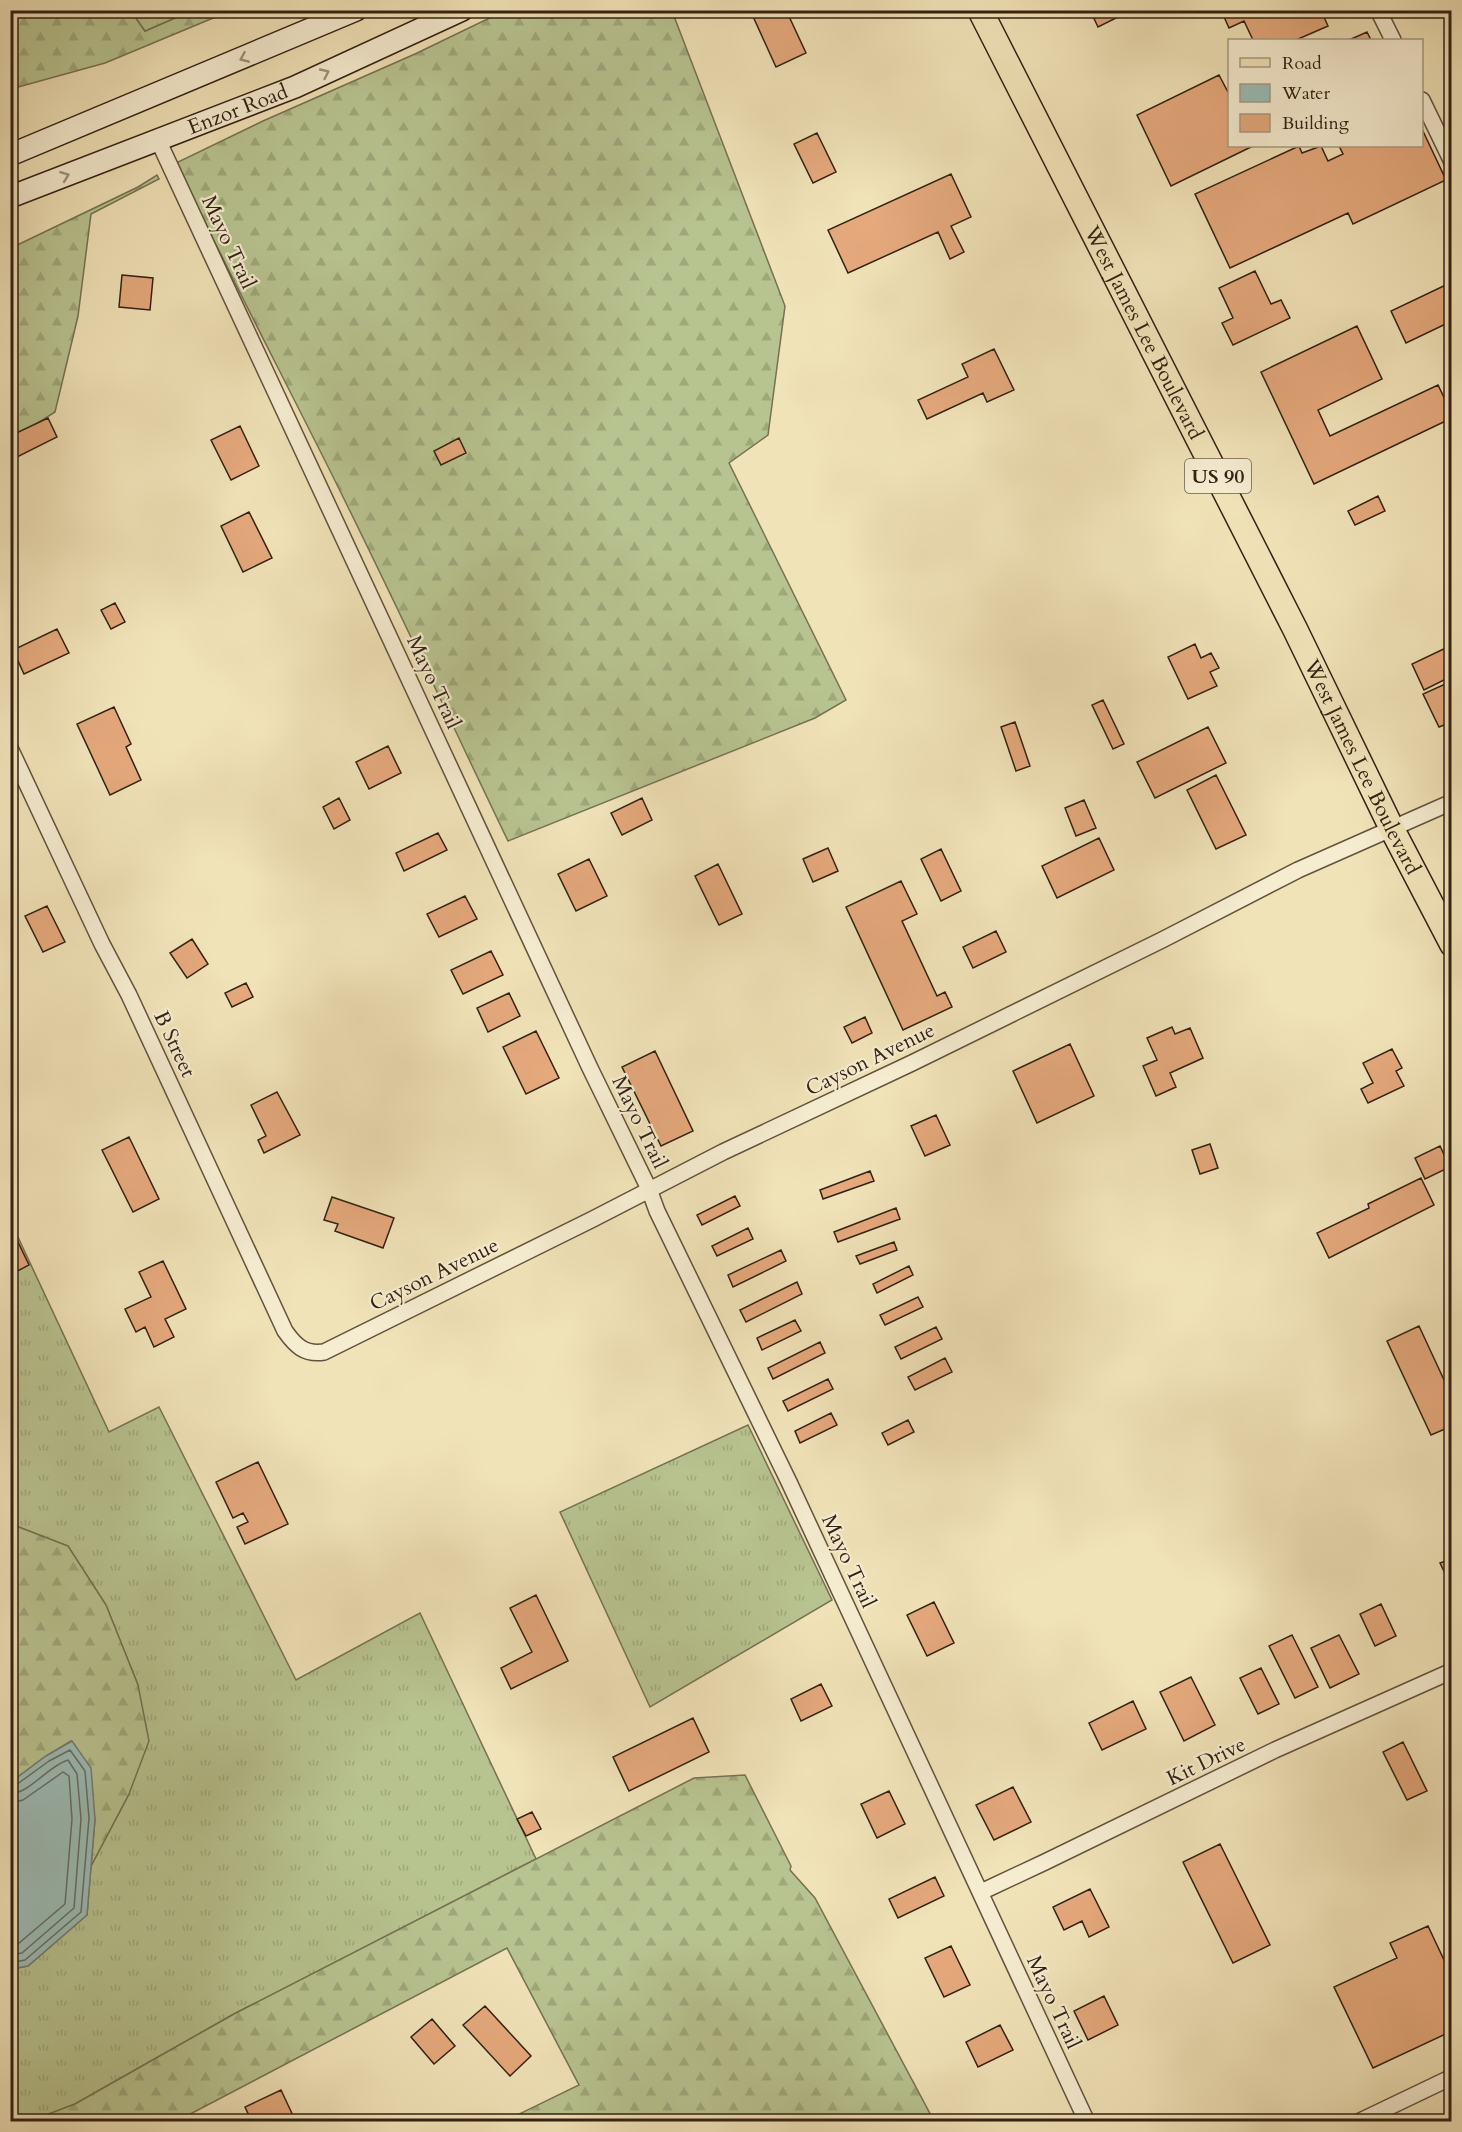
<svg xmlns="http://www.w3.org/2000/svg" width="1462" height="2132" viewBox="0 0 1462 2132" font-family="Cardo,serif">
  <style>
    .grass { fill: url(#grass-tufts); stroke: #757252; stroke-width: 1.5 }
    .forest { fill: url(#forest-firs); stroke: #757252; stroke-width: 1.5 }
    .wetland { fill: url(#wetland-marsh); stroke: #757252; stroke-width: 1.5 }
    .water { fill: #9cbdb6; stroke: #727f75; stroke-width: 1.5 }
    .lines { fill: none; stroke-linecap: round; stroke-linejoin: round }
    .shore { stroke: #676f65; stroke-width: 1.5 }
    .building { fill: #e5a97c; stroke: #322114; stroke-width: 1.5 }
    .minor-casing { stroke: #62523d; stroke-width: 18 }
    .secondary-casing { stroke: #322114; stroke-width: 24 }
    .primary-casing { stroke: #322114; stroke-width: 27 }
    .minor { stroke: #f6edd1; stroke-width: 15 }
    .secondary { stroke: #f6edd1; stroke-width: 21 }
    .primary { stroke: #f1e3b8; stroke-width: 24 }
    .oneway { stroke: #9e917c }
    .labels { text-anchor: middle; stroke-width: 4.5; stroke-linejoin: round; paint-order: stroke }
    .shield { fill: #f6edd1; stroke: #6d5e4d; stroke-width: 1.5 }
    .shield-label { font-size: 20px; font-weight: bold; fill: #322114 }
    .street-label { font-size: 21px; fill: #322114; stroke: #f6edd1 }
  </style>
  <defs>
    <pattern id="grass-tufts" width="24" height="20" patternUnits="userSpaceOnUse" patternTransform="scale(1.5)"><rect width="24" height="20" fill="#b8c490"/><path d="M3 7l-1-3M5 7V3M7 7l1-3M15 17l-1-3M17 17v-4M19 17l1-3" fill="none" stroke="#9fa87b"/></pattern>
    <pattern id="forest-firs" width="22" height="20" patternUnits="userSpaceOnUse" patternTransform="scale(1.5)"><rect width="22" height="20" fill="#b8c490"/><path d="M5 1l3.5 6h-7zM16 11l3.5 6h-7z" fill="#9fa87b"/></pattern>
    <pattern id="wetland-marsh" width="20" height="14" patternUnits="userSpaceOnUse" patternTransform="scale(1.5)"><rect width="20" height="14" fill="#b8c490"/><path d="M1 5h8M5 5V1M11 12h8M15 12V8" fill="none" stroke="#9fa87b"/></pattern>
  </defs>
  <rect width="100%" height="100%" fill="#f1e3b8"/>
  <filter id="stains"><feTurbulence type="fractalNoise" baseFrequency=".00333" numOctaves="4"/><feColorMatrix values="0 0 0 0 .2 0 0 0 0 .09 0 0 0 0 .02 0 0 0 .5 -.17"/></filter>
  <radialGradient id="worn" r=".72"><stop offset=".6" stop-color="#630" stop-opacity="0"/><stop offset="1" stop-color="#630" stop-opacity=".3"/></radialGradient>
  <path class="grass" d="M10 1220 109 1432 159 1407 296 1680 420 1613 536 1859 234 2014 75 2104 30 2122 11 2121V1969L28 1966 87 1915 91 1866 129 1794 138 1685 106 1605 68 1546 11 1524Z
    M748 1425 832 1600 650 1707 560 1512Z"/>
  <path class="forest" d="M11 11H131L145 31 191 11H230L105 63 11 89Z
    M504 11H672L785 306 768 435 729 463 846 700 815 718 508 841C442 704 379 566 310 431 265 342 219 253 176 163L263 121 415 54Z
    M157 175 159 179 91 214 78 316 55 412 11 440V248L138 187Z
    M11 1524 68 1546 106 1605 138 1685 149 1741 129 1794 91 1866 95 1819 71 1741 46 1756 11 1782Z
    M745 1775 791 1866 790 1870 815 1898 934 2121H505L579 2085 507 1948 177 2121H30L75 2104 234 2014 694 1778Z"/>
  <path class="wetland" d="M131 11H191L145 31Z"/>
  <path class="water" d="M72 1741 91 1768 95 1819 87 1915 28 1966 11 1969V1782L46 1756Z"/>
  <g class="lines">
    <path class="shore" d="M10 1786 16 1785 49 1761 70 1750 85 1771 89 1818 81 1912 25 1960 10 1963
      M10 1794C30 1793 48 1766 68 1760L77 1774 81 1819 74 1908 22 1953 10 1955
      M10 1803 23 1800 63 1772 69 1776 72 1819 65 1904 18 1944 10 1946"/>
  </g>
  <path class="building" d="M754 10H786L806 53 776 67 751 12Z
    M1090 10H1132L1098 27Z
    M1221 10H1321L1328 26 1296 40H1253L1244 21 1229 28Z
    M1367 32 1371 40H1349Z
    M1219 75 1230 96V146H1253L1171 186 1137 115Z
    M1422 129 1446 180 1353 224 1348 213 1230 268 1195 194 1299 146 1302 153 1321 146 1328 161 1343 154 1339 146H1422Z
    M817 133 836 172 813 183 794 144Z
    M951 174 971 217 951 226 964 252 950 259 938 232 848 273 828 230Z
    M1255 271 1271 304 1281 300 1290 318 1233 345 1222 323 1233 318 1219 288Z
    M122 275 153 278 150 310 119 307Z
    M1452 282V321L1406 343 1391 311Z
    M1357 326 1382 379 1318 410 1330 436 1438 385 1452 414V418L1314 484 1261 372Z
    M994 349 1014 390 987 402 983 393 927 419 918 400 968 377 962 364Z
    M48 418 57 437 13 459 10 454V436Z
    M240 426 259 466 231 480 211 440Z
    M459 438 466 453 441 465 434 451Z
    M1378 496 1385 511 1355 525 1348 511Z
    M249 512 272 558 243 572 221 526Z
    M115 603 125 622 111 629 101 610Z
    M57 629 69 653 24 674 13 650Z
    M1195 644 1201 658 1211 653 1219 668 1210 672 1217 686 1188 699 1168 657Z
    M1452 645V676L1424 690 1412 664Z
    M1452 681V722L1439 727 1423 694Z
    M1103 700 1124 744 1113 749 1092 705Z
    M114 707 131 744 126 747 141 780 110 795 77 724Z
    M1015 722 1030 766 1016 771 1001 727Z
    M1208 727 1226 763 1155 798 1137 762Z
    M388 746 401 773 369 789 356 762Z
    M1216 775 1246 835 1216 849 1187 790Z
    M339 798 350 820 334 829 323 807Z
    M642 798 652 820 622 835 611 813Z
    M1084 800 1096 828 1076 836 1065 808Z
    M438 833 447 850 404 871 396 853Z
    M1099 838 1114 870 1057 898 1042 866Z
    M828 848 838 871 813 882 803 859Z
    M941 849 961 891 941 901 921 859Z
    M589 859 607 896 576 911 558 874Z
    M718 864 742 914 719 925 695 876Z
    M901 881 917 914 902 921 937 996 945 992 952 1007 903 1030 846 907Z
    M465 896 477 919 439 937 427 914Z
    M47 906 65 942 43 952 25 916Z
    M996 931 1006 952 973 968 963 947Z
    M192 939 208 964 187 978 170 953Z
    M491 951 503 975 463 994 451 970Z
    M246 983 253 997 232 1007 225 993Z
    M509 993 520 1016 488 1032 477 1008Z
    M865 1017 872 1033 852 1043 844 1027Z
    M1172 1027 1175 1034 1190 1028 1203 1058 1170 1073 1176 1087 1156 1096 1143 1066 1157 1060 1147 1038Z
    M536 1031 559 1078 526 1094 503 1047Z
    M1070 1044 1094 1096 1037 1123 1013 1071Z
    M1392 1049 1402 1068 1396 1071 1404 1086 1368 1103 1361 1089 1373 1083 1363 1063Z
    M655 1051 693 1131 661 1146 622 1067Z
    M277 1092 300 1135 264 1153 258 1140 266 1136 251 1105Z
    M936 1115 950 1145 925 1156 911 1126Z
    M129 1137 159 1199 133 1212 102 1150Z
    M1210 1144 1218 1168 1200 1174 1192 1150Z
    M1440 1146 1450 1167 1425 1179 1415 1158Z
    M870 1171 874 1181 823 1199 820 1190Z
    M1421 1178 1434 1205 1329 1258 1317 1233 1369 1208 1368 1204Z
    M735 1196 740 1206 702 1225 697 1215Z
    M332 1197 394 1218 383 1248 335 1231 338 1224 324 1220Z
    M896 1208 900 1219 838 1242 834 1232Z
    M748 1228 753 1239 717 1256 712 1246Z
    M17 1240 29 1265 10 1275V1243Z
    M894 1242 897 1250 860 1264 856 1256Z
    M781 1250 786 1261 733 1287 728 1275Z
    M163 1261 186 1309 165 1319 174 1337 154 1347 145 1327 136 1332 125 1309 151 1297 139 1272Z
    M909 1266 913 1275 877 1293 873 1284Z
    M797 1282 802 1294 746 1322 740 1310Z
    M918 1297 923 1307 885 1325 880 1315Z
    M795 1320 801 1331 762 1350 757 1338Z
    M1419 1326 1445 1382 1452 1379V1426L1431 1435 1387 1341Z
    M936 1327 942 1339 901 1359 895 1347Z
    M820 1342 825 1353 773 1379 768 1368Z
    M945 1358 952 1372 915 1390 908 1377Z
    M828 1379 833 1389 788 1411 783 1401Z
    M831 1413 837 1425 800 1443 795 1431Z
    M908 1420 914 1432 888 1445 882 1433Z
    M258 1462 288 1524 245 1544 237 1527 248 1522 243 1513 233 1518 216 1482Z
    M1452 1559V1588L1440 1563Z
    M536 1595 568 1661 511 1689 501 1668 532 1652 510 1608Z
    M934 1602 954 1643 927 1656 907 1615Z
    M1381 1604 1396 1636 1375 1646 1360 1614Z
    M1292 1635 1318 1687 1295 1698 1269 1646Z
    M1339 1635 1359 1674 1330 1688 1311 1648Z
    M1261 1668 1279 1704 1258 1714 1240 1678Z
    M1191 1677 1215 1725 1184 1741 1160 1692Z
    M821 1684 832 1706 801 1721 791 1699Z
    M1133 1701 1146 1729 1102 1750 1089 1723Z
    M693 1718 709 1752 629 1791 613 1757Z
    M1403 1742 1427 1791 1407 1800 1383 1752Z
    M1013 1787 1031 1822 994 1840 976 1805Z
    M889 1791 905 1824 877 1838 861 1804Z
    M532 1812 541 1829 526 1836 517 1819Z
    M1220 1844 1270 1945 1233 1963 1183 1862Z
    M935 1877 944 1896 898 1918 889 1899Z
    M1090 1889 1109 1927 1089 1937 1082 1921 1064 1930 1053 1907Z
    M1428 1926 1452 1977V2031L1373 2068 1334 1987 1397 1958 1390 1943Z
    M951 1946 970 1985 944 1997 925 1958Z
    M1104 1996 1118 2025 1088 2040 1074 2011Z
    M485 2006 531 2056 510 2076 463 2025Z
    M432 2019 455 2046 434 2064 411 2037Z
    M1000 2025 1013 2050 978 2067 966 2042Z
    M281 2090 296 2122H252L245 2107Z"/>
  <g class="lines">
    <defs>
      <path id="minor" d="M1378 10 1393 40
        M1422 100 1452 162
        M158 140 590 1068 649 1189 657 1211 789 1482 1087 2122
        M10 748 102 944 129 995 285 1331C295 1345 304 1355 324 1352L593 1219 723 1152 912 1063 1162 940 1298 870 1452 802
        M981 1892 1045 1862 1275 1750 1452 1671
        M1358 2122 1452 2077"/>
      <g id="secondary">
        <path d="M10 155 356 10"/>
        <path id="s1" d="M10 197 295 87 462 10"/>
      </g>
      <g id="primary">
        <path id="s2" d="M980 10 1295 629 1392 829 1452 944"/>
      </g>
    </defs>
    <use href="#minor" class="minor-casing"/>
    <use href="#secondary" class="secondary-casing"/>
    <use href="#primary" class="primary-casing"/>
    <use href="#minor" class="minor"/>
    <use href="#secondary" class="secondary"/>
    <use href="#primary" class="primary"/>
  </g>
  <defs><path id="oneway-chevron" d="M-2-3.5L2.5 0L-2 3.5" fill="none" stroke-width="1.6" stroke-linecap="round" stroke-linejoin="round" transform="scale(1.5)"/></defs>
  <g class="oneway">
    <use href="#oneway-chevron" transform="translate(244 58) rotate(157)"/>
    <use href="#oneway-chevron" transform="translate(325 73) rotate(-25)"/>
    <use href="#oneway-chevron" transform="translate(65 176) rotate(-21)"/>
  </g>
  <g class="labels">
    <rect class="shield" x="1185" y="459" width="66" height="34" rx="4.5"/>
    <g class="shield-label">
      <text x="1218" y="483">US 90</text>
    </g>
    <g class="street-label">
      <text dy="7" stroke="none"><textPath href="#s1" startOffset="244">Enzor Road</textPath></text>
      <text transform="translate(229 242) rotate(65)" y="7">Mayo Trail</text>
      <text dy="7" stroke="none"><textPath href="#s2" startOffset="362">West James Lee Boulevard</textPath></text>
      <text transform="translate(434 682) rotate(65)" y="7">Mayo Trail</text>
      <text dy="7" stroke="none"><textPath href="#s2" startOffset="848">West James Lee Boulevard</textPath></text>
      <text transform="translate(175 1044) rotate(65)" y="7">B Street</text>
      <text transform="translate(870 1059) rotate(-26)" y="7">Cayson Avenue</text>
      <text transform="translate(640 1122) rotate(64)" y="7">Mayo Trail</text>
      <text transform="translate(434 1274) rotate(-26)" y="7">Cayson Avenue</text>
      <text transform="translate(849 1561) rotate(65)" y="7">Mayo Trail</text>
      <text transform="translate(1206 1761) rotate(-26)" y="7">Kit Drive</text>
      <text transform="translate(1054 2002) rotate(65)" y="7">Mayo Trail</text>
    </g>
  </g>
  <rect width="1462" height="2132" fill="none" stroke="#f1e3b8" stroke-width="36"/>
  <rect x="12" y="12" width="1438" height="2108" fill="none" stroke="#322114" stroke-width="3"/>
  <rect x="18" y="18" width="1426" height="2096" fill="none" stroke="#322114" stroke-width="1.5"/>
  <rect x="1228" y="39" width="195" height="108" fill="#f6edd1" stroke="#a89b85" stroke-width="1.5"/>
  <rect x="1240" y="58" width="30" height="9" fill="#f1e3b8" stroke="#a89b85" stroke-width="1.5"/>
  <text x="1282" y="69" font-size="18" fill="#322114">Road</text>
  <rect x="1240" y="84" width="30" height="18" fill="#9cbdb6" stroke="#a89b85" stroke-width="1.5"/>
  <text x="1282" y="99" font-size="18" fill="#322114">Water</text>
  <rect x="1240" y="114" width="30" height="18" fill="#e5a97c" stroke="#a89b85" stroke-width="1.5"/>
  <text x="1282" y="129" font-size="18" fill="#322114">Building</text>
  <rect width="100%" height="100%" filter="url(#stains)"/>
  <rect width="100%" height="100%" fill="url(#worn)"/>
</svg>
